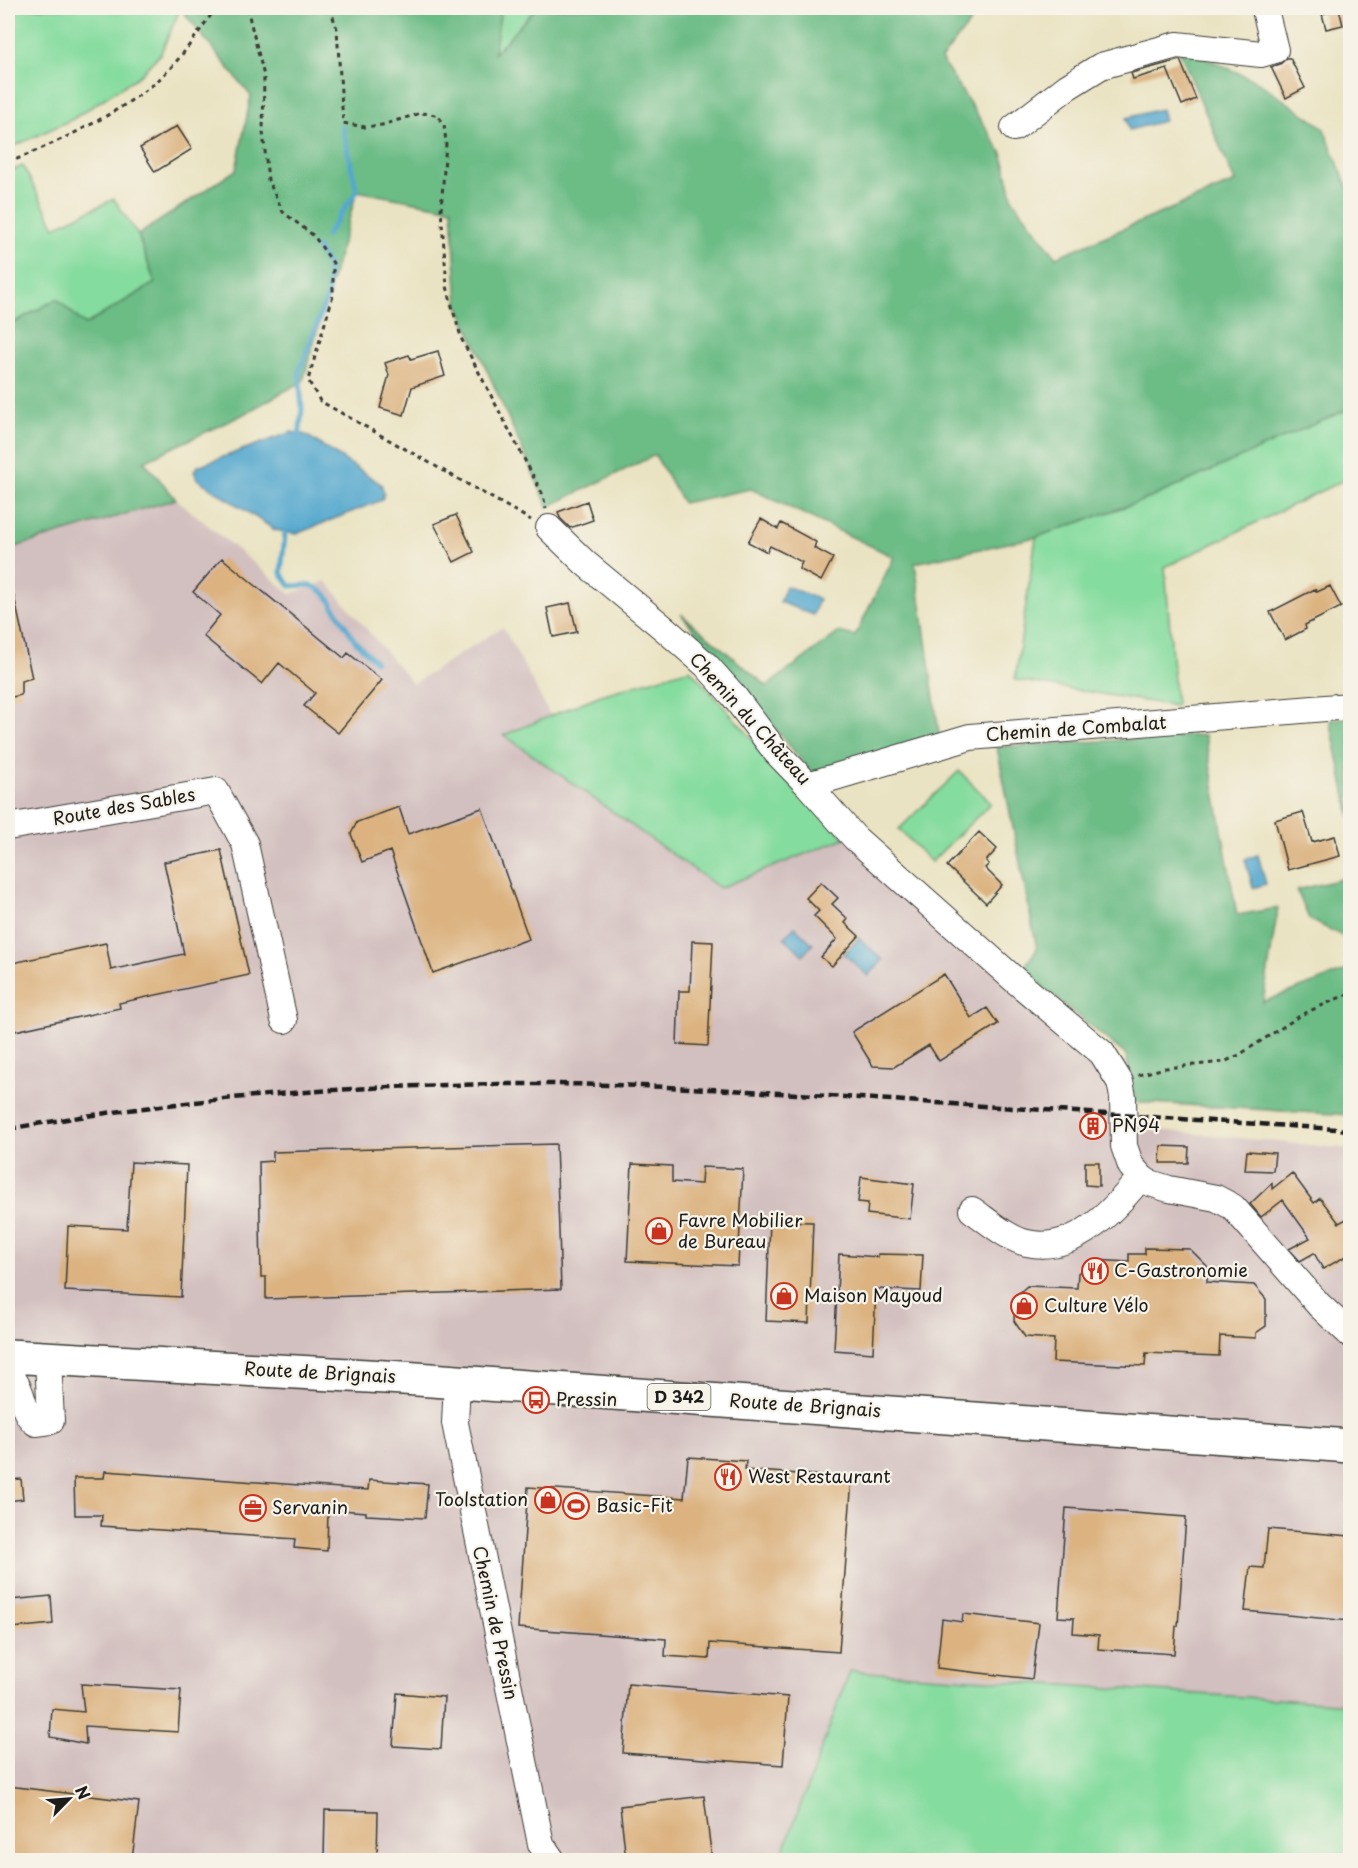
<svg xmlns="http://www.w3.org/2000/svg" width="1358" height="1868" viewBox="0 0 1358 1868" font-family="'Playpen Sans',sans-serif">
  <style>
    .industrial { fill: #d2bfbf }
    .green { fill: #85dc9f; stroke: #507c5e; stroke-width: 1.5 }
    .forest { fill: #6cbc86; stroke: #446c51; stroke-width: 1.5 }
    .water { fill: #52a7ce; stroke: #376275; stroke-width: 1.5 }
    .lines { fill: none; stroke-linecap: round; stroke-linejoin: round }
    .stream { stroke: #52a7ce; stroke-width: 5 }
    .building { fill: #dbb280 }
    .minor-casing { stroke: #3b3a35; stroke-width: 28 }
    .major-casing { stroke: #3b3a35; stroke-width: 36 }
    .path { stroke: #3b3a35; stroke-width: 3; stroke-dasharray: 4.5 4.5; stroke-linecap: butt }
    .minor { stroke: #fff; stroke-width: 26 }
    .major { stroke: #fff; stroke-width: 33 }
    .rail { stroke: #1c1c1c; stroke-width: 4.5; stroke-dasharray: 9 4.5; stroke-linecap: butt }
    .labels { text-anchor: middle; stroke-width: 4.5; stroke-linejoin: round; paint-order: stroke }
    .shield { fill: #f7f3e8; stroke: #5e5c59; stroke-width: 1.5 }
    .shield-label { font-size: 16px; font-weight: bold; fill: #1c1c1c }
    .street-label { font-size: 18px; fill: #1c1c1c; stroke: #f7f3e8 }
    .poi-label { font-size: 18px; fill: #1c1c1c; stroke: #f7f3e8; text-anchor: start }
  </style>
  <rect width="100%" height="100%" fill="#f7f3e8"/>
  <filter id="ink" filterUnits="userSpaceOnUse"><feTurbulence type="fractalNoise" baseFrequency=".0167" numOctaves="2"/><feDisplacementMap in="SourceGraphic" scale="12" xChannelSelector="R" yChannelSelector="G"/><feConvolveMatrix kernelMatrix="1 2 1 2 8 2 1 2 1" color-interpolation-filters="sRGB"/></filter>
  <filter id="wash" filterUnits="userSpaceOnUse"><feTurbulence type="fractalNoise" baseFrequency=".008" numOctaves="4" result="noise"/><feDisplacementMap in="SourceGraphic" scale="24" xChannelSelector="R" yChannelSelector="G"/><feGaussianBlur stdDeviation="1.35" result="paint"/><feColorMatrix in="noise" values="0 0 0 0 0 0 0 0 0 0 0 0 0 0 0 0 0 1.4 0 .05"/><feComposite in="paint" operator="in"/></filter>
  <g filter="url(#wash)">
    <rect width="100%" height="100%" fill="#eae3c3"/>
    <path class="industrial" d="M176 499 291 594 326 581 413 684 503 627 550 715 505 734 845 838 1101 1062 1118 1126 1350 1149V1704L850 1671 784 1850 771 1860H8V549Z"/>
    <path class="green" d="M8 8H180V9L161 53 139 76 73 119 8 149Z
      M501 8H536L493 55Z
      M23 166 55 227 114 199 138 235 155 283 85 325 57 299 8 326V249L11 247 8 234V172Z
      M1350 408V477L1165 567 1176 706 1015 680 1036 537 1150 498Z
      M690 669 799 791 845 838 720 888 504 735 601 695Z
      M959 771 991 803 931 862 899 829Z
      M850 1671 1350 1704V1860H791L784 1850Z"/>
    <path class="forest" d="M180 8H501L494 54 536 8H982L941 59 1002 153 1013 200 1056 257 1235 182 1177 45 1256 81 1323 127 1350 193V408L1150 498 1036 537 915 563 940 740 815 777 681 614 767 686 839 632 855 636 894 557 751 489 683 503 655 455 548 507 458 305 452 209 357 191 303 381 242 415 144 461 176 499 8 549V438L12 436 8 387V326L57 299 85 325 155 283 138 235 236 170 251 96Z
      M1350 717V816L1330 720Z
      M1205 735 1237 915 1278 908 1263 1002 1350 969V1115L1135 1102 1126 1055 1022 970 1037 949 997 747Z
      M1350 877V940L1309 919 1297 890Z"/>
    <path class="water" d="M1161 109 1164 121 1129 130 1126 118Z
      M292 432 306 435 381 484 384 493 382 500 296 534 275 530 197 479 194 471 198 466Z
      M786 586 819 599 813 615 780 602Z
      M1258 855 1266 884 1253 888 1245 859Z
      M795 927 813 944 803 955 784 937Z
      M859 938 883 960 868 976 844 954Z"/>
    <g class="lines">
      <path class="stream" d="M326 236 357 191 342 127
        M299 438 302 409 299 372 328 295V266L317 247
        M286 525 281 573 290 586 311 585 326 594 355 641 375 661"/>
    </g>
    <g id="blocks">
      <path class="building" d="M1339 9 1343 25 1326 29 1322 14Z
        M1287 58H1290L1305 88 1286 98 1271 67 1280 64Z
        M1180 60 1196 99 1182 105 1167 69 1133 79 1131 73Z
        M177 126 192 149 155 172 140 148Z
        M438 351 445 376 412 387 404 415 380 408 389 375 385 363 409 355 411 359Z
        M587 501 593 520 570 528 560 518 558 512Z
        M456 515 474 552 454 562 434 524Z
        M761 519 778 529 781 523 816 542 814 548 833 558 821 581 799 569 802 562 770 546 767 552 748 542Z
        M222 558 344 658 348 653 382 680 338 733 304 706 315 693 279 663 262 684 203 636 220 615 193 592Z
        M1330 586 1341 607 1305 625 1306 629 1285 640 1270 612 1315 589 1317 592Z
        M14 596 32 678 21 681V695L8 698V597Z
        M570 603 577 632 553 637 547 608Z
        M399 807 408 834 482 808 529 939 433 973 390 851 362 862 351 834 357 822Z
        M1303 812 1312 842 1335 836 1340 856 1288 870 1275 820Z
        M979 832 997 849 986 861 989 864 985 868 1002 885 986 903 947 866Z
        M221 850 249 975 119 1003 120 1008 15 1031 8 995V964L106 943 111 970 184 954 164 862Z
        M821 882 838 898 832 904 848 919 845 923 859 936 832 966 821 957 837 939 814 916 819 911 806 898Z
        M692 941 713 942 708 1046 677 1044 679 991H690Z
        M944 974 971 1018 987 1008 998 1024 939 1061 929 1045 894 1067 873 1066 852 1032Z
        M556 1144 561 1289 266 1299V1277H261L259 1162 273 1161V1152Z
        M1161 1146 1189 1147 1188 1163H1160Z
        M1247 1151 1275 1153 1273 1171 1245 1170Z
        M131 1162 187 1165 181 1297 65 1291 68 1226 127 1229Z
        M1085 1162H1099V1186L1085 1185Z
        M632 1164 672 1166V1182L701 1184 702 1167 743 1169 738 1266 627 1261Z
        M1292 1173 1314 1203 1320 1198 1339 1223 1350 1217V1254L1323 1269 1314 1253 1300 1261 1289 1249 1310 1238 1283 1200 1261 1217 1250 1204 1272 1183V1189Z
        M861 1177 914 1184 910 1219 867 1214 868 1203 858 1202Z
        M770 1221 813 1222 809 1323 766 1321Z
        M1145 1248 1190 1249 1207 1266V1282L1254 1285 1266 1299V1326L1256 1333V1338L1220 1336 1219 1356 1146 1353 1145 1366 1053 1362 1054 1339 1025 1337 1014 1321 1015 1297 1027 1286 1077 1288 1078 1273 1094 1260 1129 1262V1254H1145Z
        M839 1254 878 1257V1254L923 1255 921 1291 876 1289 873 1353 834 1350Z
        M688 1457 746 1461 745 1470 852 1478 839 1652 710 1643 709 1659 665 1656 666 1639 518 1628 528 1487 684 1498Z
        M105 1471 368 1490 369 1480 428 1484 425 1518 366 1515V1512L328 1509 327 1551 294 1548 295 1539 101 1526 102 1515H75L74 1478H104Z
        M21 1479 23 1499 8 1501V1480Z
        M1066 1508 1186 1517 1178 1626H1176L1174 1654 1098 1649 1099 1635 1073 1633 1074 1618 1058 1617Z
        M1268 1529 1350 1536V1621L1245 1611 1250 1567 1264 1568Z
        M51 1596 53 1624 12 1628 10 1600Z
        M963 1614 1039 1623 1032 1679 937 1668 942 1619 962 1622Z
        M81 1684 181 1690 178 1732 85 1726 86 1744 50 1737 52 1709 84 1712Z
        M628 1684 788 1697 783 1765 623 1753Z
        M397 1693 444 1697 441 1749 393 1746Z
        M8 1786 139 1802 132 1860H8Z
        M704 1796 712 1860H626L620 1806Z
        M325 1810 378 1811 377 1860H324Z"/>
    </g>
  </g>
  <g filter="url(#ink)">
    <use href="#blocks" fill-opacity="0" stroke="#3b3a35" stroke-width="1.5"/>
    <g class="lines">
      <defs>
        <path id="minor" d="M1014 128 1067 87 1101 66 1177 45 1261 54 1275 50 1265 10
          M549 528 585 563 666 630 706 665 733 695 776 752 808 785 855 838 1016 981 1102 1053 1120 1082 1123 1097 1124 1146 1131 1166 1141 1177 1147 1182 1169 1189 1216 1198 1233 1207 1319 1305 1350 1334
          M808 785 970 737 1350 706
          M8 827 216 791 245 844 284 1020
          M972 1210C988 1221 1008 1239 1027 1243 1075 1254 1114 1210 1141 1177
          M8 1381 15 1382C24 1395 22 1413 36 1423L51 1421 48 1359
          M457 1382 455 1423 541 1844 552 1860"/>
        <path id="major" d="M8 1356 403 1378 1350 1446"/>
      </defs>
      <use href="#minor" class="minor-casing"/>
      <use href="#major" class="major-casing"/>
      <path class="path" d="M247 8 264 76 263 132 268 180 283 212 314 236 333 263V296L308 380 320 401 531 520
        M330 8 337 29 343 123 365 127 382 125 421 113 431 114 438 116 444 124 446 143 441 210 447 286 453 310 462 340 543 495 546 509
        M8 163C57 142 109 119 151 86 178 65 196 35 216 8
        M1138 1075 1165 1068 1224 1062 1239 1055 1303 1014 1350 993"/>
      <use href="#minor" class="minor"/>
      <use href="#major" class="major"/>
      <path class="rail" d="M8 1129C174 1099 344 1085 513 1084 639 1083 765 1092 891 1100 1044 1110 1197 1120 1350 1130"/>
    </g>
  </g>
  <defs>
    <symbol id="building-ring" viewBox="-11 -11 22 22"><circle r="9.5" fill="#f7f3e8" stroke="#c8321e" stroke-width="1.5"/><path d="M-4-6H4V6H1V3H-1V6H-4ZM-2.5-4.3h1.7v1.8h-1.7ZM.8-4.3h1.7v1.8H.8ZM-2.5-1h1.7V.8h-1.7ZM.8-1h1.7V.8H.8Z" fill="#c8321e"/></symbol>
    <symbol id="shop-ring" viewBox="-11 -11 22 22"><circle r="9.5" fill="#f7f3e8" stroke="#c8321e" stroke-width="1.5"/><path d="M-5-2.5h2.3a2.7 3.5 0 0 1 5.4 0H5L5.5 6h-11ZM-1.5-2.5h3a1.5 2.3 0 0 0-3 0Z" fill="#c8321e"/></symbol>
    <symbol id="restaurant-ring" viewBox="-11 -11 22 22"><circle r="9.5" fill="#f7f3e8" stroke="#c8321e" stroke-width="1.5"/><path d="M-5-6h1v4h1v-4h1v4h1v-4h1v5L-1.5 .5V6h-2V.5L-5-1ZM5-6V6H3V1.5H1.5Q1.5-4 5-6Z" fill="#c8321e"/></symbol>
    <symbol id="bus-ring" viewBox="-11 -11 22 22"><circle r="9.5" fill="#f7f3e8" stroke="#c8321e" stroke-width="1.5"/><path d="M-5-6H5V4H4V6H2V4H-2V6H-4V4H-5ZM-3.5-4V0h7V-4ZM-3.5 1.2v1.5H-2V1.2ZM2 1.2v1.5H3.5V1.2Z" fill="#c8321e"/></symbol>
    <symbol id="stadium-ring" viewBox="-11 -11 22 22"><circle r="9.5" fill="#f7f3e8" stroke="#c8321e" stroke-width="1.5"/><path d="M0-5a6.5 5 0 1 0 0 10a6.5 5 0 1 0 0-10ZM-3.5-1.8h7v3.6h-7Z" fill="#c8321e"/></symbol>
    <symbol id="office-ring" viewBox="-11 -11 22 22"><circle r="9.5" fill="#f7f3e8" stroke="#c8321e" stroke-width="1.5"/><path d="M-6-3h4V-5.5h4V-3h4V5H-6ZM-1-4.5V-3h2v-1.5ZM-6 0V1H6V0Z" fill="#c8321e"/></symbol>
  </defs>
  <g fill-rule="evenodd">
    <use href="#building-ring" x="1078" y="1111" width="30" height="30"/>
    <use href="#shop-ring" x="644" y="1216" width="30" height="30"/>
    <use href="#restaurant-ring" x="1080" y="1256" width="30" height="30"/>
    <use href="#shop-ring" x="769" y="1281" width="30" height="30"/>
    <use href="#shop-ring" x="1009" y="1291" width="30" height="30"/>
    <use href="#bus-ring" x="521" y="1385" width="30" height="30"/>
    <use href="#restaurant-ring" x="713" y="1462" width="30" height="30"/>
    <use href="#shop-ring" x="533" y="1485" width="30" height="30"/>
    <use href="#stadium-ring" x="561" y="1491" width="30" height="30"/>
    <use href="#office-ring" x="238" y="1493" width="30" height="30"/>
  </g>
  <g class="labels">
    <rect class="shield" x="647.5" y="1384" width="63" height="26" rx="4.5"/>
    <g class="shield-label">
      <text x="679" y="1403">D 342</text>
    </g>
    <g class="street-label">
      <text transform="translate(750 719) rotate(48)" y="6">Chemin du Château</text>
      <text transform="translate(1076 729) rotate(-4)" y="6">Chemin de Combalat</text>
      <text transform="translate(124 807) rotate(-10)" y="6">Route des Sables</text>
      <text transform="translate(320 1373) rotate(3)" y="6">Route de Brignais</text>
      <text transform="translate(805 1406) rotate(4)" y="6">Route de Brignais</text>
      <text transform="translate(495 1623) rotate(78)" y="6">Chemin de Pressin</text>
    </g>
    <g class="poi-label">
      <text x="1112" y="1132">PN94</text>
      <text x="678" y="1227">Favre Mobilier<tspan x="678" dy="21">de Bureau</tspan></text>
      <text x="1114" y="1277">C-Gastronomie</text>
      <text x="804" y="1302">Maison Mayoud</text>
      <text x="1044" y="1312">Culture Vélo</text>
      <text x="556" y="1406">Pressin</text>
      <text x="748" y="1483">West Restaurant</text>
      <text x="528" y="1506" text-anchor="end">Toolstation</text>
      <text x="596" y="1512">Basic-Fit</text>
      <text x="272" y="1514">Servanin</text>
    </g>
  </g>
  <rect width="1358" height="1868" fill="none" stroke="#f7f3e8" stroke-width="30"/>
  <g transform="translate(69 1799) rotate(65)" stroke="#f7f3e8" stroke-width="4.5" paint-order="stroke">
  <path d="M0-4.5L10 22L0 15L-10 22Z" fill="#1c1c1c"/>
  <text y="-9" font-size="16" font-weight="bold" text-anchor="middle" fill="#1c1c1c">N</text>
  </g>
</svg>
